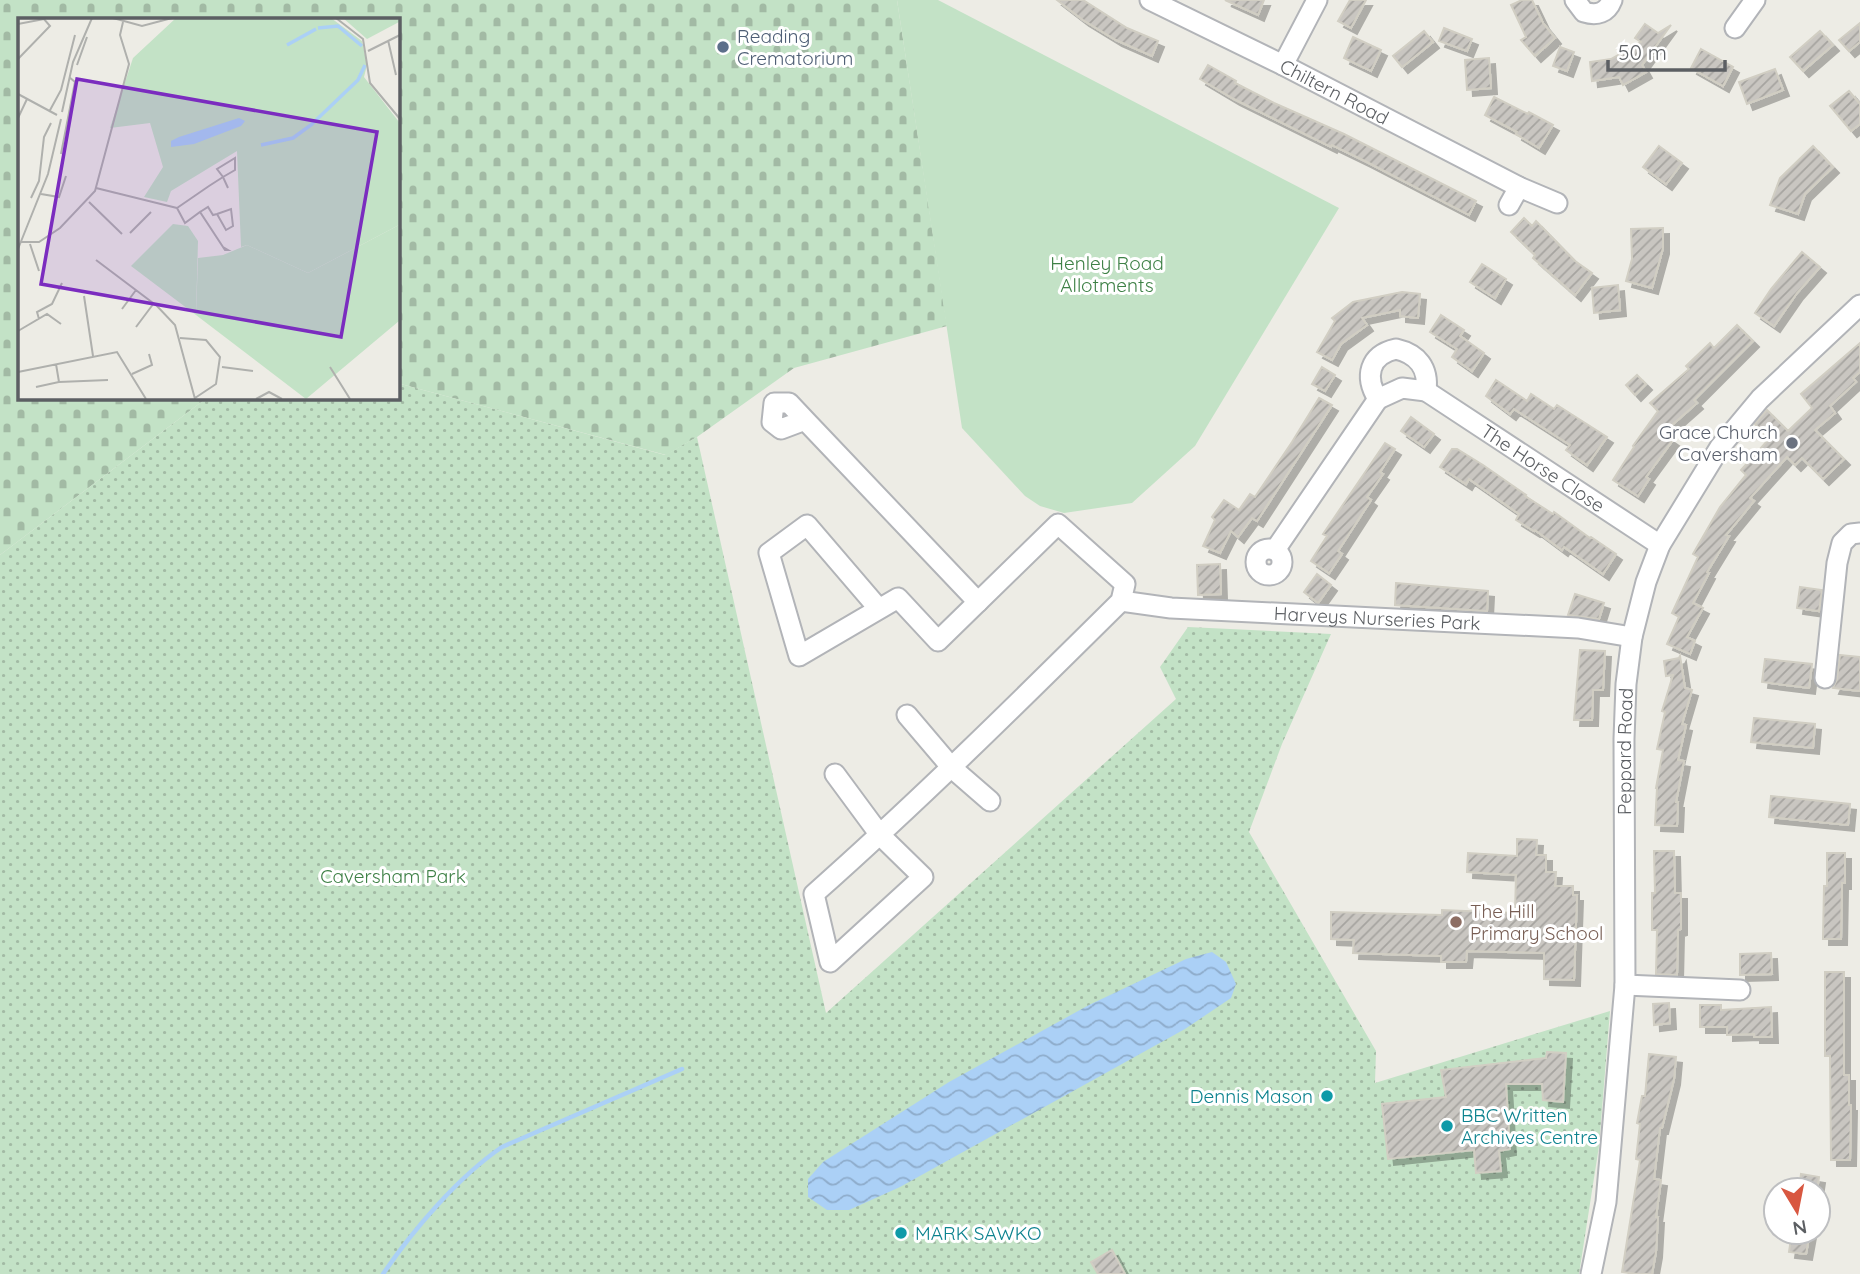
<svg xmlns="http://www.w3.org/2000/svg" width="1860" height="1274" viewBox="0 0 1860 1274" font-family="Quicksand,sans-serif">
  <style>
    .cemetery { fill: url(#cemetery-stones) }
    .park { fill: url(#park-dots) }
    .garden { fill: #c3e2c6 }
    .water { fill: url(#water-waves) }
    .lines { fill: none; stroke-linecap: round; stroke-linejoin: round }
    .stream { stroke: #abd0f6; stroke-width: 4.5 }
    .building { fill: url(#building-hatch); stroke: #d1cec3; stroke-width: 2; filter: url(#shadow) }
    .minor-casing { stroke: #b2b4b8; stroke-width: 23 }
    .minor { stroke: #fff; stroke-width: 19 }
    .service-dot { fill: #5c6f8a; stroke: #fff; stroke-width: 2.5 }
    .worship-dot { fill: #6b7280; stroke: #fff; stroke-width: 2.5 }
    .education-dot { fill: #8d6e63; stroke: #fff; stroke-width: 2.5 }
    .culture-dot { fill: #0f9aa8; stroke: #fff; stroke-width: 2.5 }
    .labels { text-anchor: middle; stroke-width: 6; stroke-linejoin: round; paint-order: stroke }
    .service-label { font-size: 19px; fill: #4e5e75; stroke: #fff; text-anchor: start }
    .street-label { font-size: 19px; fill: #5c5f63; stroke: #fff }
    .park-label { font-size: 19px; fill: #3e8146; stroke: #fff }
    .worship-label { font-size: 19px; fill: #5b616d; stroke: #fff; text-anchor: end }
    .education-label { font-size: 19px; fill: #785e54; stroke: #fff; text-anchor: start }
    .culture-label { font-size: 19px; fill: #0d838f; stroke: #fff; text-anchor: start }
    .inset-river { fill: none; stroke: #abd0f6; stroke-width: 3.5 }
    .inset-road { fill: none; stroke: #afb0ad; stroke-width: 2 }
    .view { fill: #7b2cbf; fill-opacity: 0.15; stroke: #7b2cbf; stroke-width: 3.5 }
    .inset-edge { fill: none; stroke: #5c5f63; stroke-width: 3.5 }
  </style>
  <defs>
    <pattern id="cemetery-stones" width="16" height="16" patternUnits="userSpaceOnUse" patternTransform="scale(1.75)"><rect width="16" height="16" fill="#c3e2c6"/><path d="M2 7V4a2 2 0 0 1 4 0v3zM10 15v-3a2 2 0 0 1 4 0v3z" fill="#a2baa4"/></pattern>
    <pattern id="park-dots" width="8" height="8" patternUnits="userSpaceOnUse" patternTransform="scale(1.75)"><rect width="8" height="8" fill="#c3e2c6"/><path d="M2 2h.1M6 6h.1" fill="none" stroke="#a2baa4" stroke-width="1.8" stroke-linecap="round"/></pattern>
    <pattern id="water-waves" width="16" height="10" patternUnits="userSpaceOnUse" patternTransform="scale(1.75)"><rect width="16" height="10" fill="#abd0f6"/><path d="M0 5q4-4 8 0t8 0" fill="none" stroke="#8eaccb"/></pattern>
    <pattern id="building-hatch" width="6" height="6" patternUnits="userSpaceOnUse" patternTransform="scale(1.75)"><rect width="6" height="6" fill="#c9c6c1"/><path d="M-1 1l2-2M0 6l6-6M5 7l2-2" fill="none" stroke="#a6a4a0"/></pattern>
    <filter id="shadow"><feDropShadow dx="6" dy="6" stdDeviation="0" flood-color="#0004"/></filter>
  </defs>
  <rect width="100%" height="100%" fill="#edece5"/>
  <path class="cemetery" d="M0 0H897L947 326 794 368 697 437 666 455 397 383V19H19V397H208L0 555Z"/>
  <path class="park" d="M397 383 665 455 697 437 826 1013 1176 699 1160 667 1188 627 1331 634 1282 744 1249 832 1376 1051 1375 1083 1610 1011 1599 1146 1579 1274H0V555L208 397H397Z"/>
  <path class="garden" d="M897 0H938L1339 208 1195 446 1132 503 1064 513 1040 506 1025 496 962 428Z"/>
  <path class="water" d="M1212 952 1226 962 1236 984 1231 998 1185 1029 900 1187 849 1210H827L808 1197V1179L823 1162 949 1082 1089 1005 1186 959Z"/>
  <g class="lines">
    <path class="stream" d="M383 1274C413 1230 458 1177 502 1147L682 1069"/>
  </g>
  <path class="building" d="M1057 0H1083L1127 28 1158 41 1152 56 1116 40 1083 20Z
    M1225 0H1264L1258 15Z
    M1350 0H1366L1351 28 1338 21Z
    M1522 0H1532L1543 23 1555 38 1535 56 1521 40 1526 37 1511 5Z
    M1860 23V42L1849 51 1839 40Z
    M1645 24 1658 33 1671 25 1642 65 1646 72 1623 85 1619 77 1592 81 1590 62 1611 59 1641 42 1635 38Z
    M1444 28 1472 39 1467 51 1439 41Z
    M1424 31 1433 42 1402 67 1393 56Z
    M1820 31 1833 45 1803 71 1790 57Z
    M1353 37 1381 50 1371 71 1344 58Z
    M1560 47 1574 52 1567 71 1553 66Z
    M1701 49 1733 67 1723 86 1691 68Z
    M1489 58 1491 88 1467 90 1465 60Z
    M1208 65 1236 81 1235 83 1274 103 1344 134 1476 201 1469 215 1365 161 1332 145 1331 147 1234 99 1200 79Z
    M1775 69 1783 90 1747 104 1739 82Z
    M1849 91 1860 104V124L1851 131 1830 106Z
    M1494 97 1528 114 1529 112 1553 125 1539 148 1516 134 1517 132 1485 115Z
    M1659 146 1682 163 1666 184 1643 167Z
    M1813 146 1833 167 1805 194 1798 214 1770 205 1780 178Z
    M1524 218 1532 226 1536 221 1575 261 1592 273 1575 295 1533 258 1535 255 1511 232Z
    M1663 228V248L1652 288 1626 281 1632 259 1631 229Z
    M1802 252 1820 267 1797 293 1774 326 1755 313 1771 289Z
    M1482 264 1506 279 1495 298 1470 282Z
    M1618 285 1620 310 1594 313 1592 288Z
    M1402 292 1420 294 1418 318 1400 316V310L1362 318 1367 325 1341 344 1332 360 1317 352 1335 321 1332 318 1353 302Z
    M1441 315 1464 330 1460 336 1484 353 1472 371 1452 357 1457 349 1430 332Z
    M1737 325 1753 341 1694 400 1697 403 1663 433 1673 440 1646 477 1649 479 1638 496 1613 480 1634 447 1633 446 1658 411 1650 403 1689 369 1686 366 1710 343 1714 348Z
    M1860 343V372L1853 378 1856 382 1830 406 1835 413 1815 430 1844 459 1823 479 1802 458 1795 465 1787 457 1750 498 1754 501 1726 535 1729 536 1707 572 1709 573 1693 603 1703 608 1687 637 1695 641 1690 654 1667 644 1679 617 1672 613 1698 557 1693 554 1720 507 1746 475 1741 470 1769 439 1755 424 1767 410 1788 431 1812 408 1801 394Z
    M1322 367 1335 375 1325 391 1312 384Z
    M1637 375 1646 384 1635 395 1626 385Z
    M1496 380 1527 401 1531 394 1554 409 1557 405 1607 437 1587 465 1566 450 1570 445 1514 409 1510 414 1486 396Z
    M1319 398 1332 405 1257 521 1252 518 1238 537 1231 531 1220 553 1203 546 1215 520 1212 517 1224 500 1239 510 1250 494 1255 497 1292 442Z
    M1411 417 1434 434 1424 447 1401 431Z
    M1385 443 1395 449 1380 472 1383 474 1367 497 1371 500 1338 551 1342 554 1329 573 1311 561 1327 536 1323 534Z
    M1452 449H1457L1483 465 1526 495 1525 496 1553 514 1554 512 1590 538 1591 537 1616 554 1603 574 1564 547 1562 550 1535 530 1534 531 1516 520 1519 514 1469 479 1466 484 1440 467Z
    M1220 564 1221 594 1198 595 1197 565Z
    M1317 574 1331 585 1318 603 1304 592Z
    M1396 583 1488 591 1487 611 1395 605Z
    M1800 587 1822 590 1819 611 1797 608Z
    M1575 594 1604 603 1599 619 1568 615Z
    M1580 650 1605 651 1603 690H1593L1592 720H1574Z
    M1840 655 1860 657V691L1833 688 1837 679Z
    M1680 656 1685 688 1692 690 1682 724 1686 725 1678 760 1684 761 1676 802H1678L1677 826 1655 825 1657 788H1656L1663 750 1657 749 1665 712 1662 711 1673 675 1666 676 1664 661 1679 658Z
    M1765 659 1812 664 1809 688 1762 682Z
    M1754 718 1815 724 1813 748 1751 742Z
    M1771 796 1850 804 1848 825 1769 817Z
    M1517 839 1537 840 1536 855H1546V872H1556L1555 886H1573V895H1577L1574 980 1544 979V953L1467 951 1466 962H1441V956L1353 953 1354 940 1331 939V912L1442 915V910L1515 913 1516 875 1467 872 1468 853 1517 856Z
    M1654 851H1674L1675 893H1681V929L1678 930 1677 975 1656 974 1657 930H1652V893H1655Z
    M1827 853H1845V883H1842L1841 939H1823L1824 886H1827Z
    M1771 953 1772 974 1740 975V954Z
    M1825 972H1844V1075H1849V1105H1851L1850 1160H1831L1830 1056H1825Z
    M1669 1003 1670 1023 1654 1025 1653 1004Z
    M1700 1005H1721V1010L1771 1007 1772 1037H1754V1034L1727 1035V1027H1700Z
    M1547 1052 1566 1053 1563 1102 1543 1100 1542 1084H1506L1510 1149 1499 1151 1501 1171 1476 1173 1474 1150 1388 1159 1382 1104 1446 1097 1441 1070 1546 1058Z
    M1649 1054 1676 1057 1674 1079 1662 1128H1660L1654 1179 1661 1180 1656 1217H1658L1656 1252 1652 1274H1637L1622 1272 1640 1160 1636 1159 1640 1124 1637 1123 1642 1096H1645Z
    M1801 1174 1819 1177 1817 1190H1799Z
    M1792 1232H1810L1806 1254 1789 1252Z
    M1112 1250 1125 1274H1098L1091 1262Z"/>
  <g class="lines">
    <defs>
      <g id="minor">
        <path id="s1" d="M1150 0 1283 65 1519 187 1557 203"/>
        <path d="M1575 0 1584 12C1597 16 1607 13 1612 0"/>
        <path d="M1735 28 1755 0"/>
        <path d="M1283 65 1317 0"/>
        <path d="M1509 205 1519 187"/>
        <path d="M1396 349C1418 354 1429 368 1426 391L1402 388 1378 399C1364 377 1369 355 1396 349Z"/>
        <path id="s2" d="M1426 391 1660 545"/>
        <path d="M805 420 781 429 772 422 774 403H789L805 420 978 602 1058 524 1125 584 1121 601C1020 701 920 800 814 894L830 962 923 877 880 835 835 774"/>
        <circle cx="1269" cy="562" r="13"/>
        <path d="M1275 550 1378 399"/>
        <path id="s3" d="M1121 601 1171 608 1578 628 1632 637"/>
        <path d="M879 609 807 525 769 553 799 656 898 598 938 641 978 602"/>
        <path d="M1825 678 1837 563 1842 543 1851 534 1860 533"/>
        <path d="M907 715 952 768 990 801"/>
        <path d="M1625 985 1740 990"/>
        <path id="s4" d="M1591 1274 1606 1202 1625 985 1624 739 1626 684 1632 637 1646 582 1660 545 1720 447 1760 399 1860 305"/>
      </g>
    </defs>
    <use href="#minor" class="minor-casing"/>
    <use href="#minor" class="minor"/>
  </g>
  <circle class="service-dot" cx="723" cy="47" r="7"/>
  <circle class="worship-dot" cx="1792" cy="443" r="7"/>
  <circle class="education-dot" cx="1456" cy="922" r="7"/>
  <g class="culture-dot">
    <circle cx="1327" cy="1096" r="7"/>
    <circle cx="1447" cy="1126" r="7"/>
    <circle cx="901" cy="1233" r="7"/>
  </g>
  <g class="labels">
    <g class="service-label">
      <text x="737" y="43">Reading<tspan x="737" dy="22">Crematorium</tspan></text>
    </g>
    <g class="street-label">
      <text dy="7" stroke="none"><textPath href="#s1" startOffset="206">Chiltern Road</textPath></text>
      <text dy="7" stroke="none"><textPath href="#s2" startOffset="140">The Horse Close</textPath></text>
      <text dy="7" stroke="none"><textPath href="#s3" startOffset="257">Harveys Nurseries Park</textPath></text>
      <text dy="7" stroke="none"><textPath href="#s4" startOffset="525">Peppard Road</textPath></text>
    </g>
    <g class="park-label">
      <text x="1107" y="270">Henley Road<tspan x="1107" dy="22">Allotments</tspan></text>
      <text x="393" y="883">Caversham Park</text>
    </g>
    <g class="worship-label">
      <text x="1778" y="439">Grace Church<tspan x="1778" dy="22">Caversham</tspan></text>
    </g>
    <g class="education-label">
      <text x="1470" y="918">The Hill<tspan x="1470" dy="22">Primary School</tspan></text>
    </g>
    <g class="culture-label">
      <text x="1313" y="1103" text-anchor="end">Dennis Mason</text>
      <text x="1461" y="1122">BBC Written<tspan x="1461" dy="22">Archives Centre</tspan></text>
      <text x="915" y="1240">MARK SAWKO</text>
    </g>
  </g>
  <g transform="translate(18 18)">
    <rect width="382" height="382" fill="#edece5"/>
    <path d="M325 0H381V4L349 21Z" fill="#c3e2c6"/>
    <path d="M381 207V303L288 381 178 297 180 240 205 237 229 227 290 255Z" fill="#c3e2c6"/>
    <path d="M158 0H313L344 23 349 47 346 59 381 104V207L290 255 229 227 223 229 219 133 153 173 149 184 126 179 145 149 132 105 92 110 115 40Z" fill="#c3e2c6"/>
    <path d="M155 206 170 208 180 223 178 297 113 248Z" fill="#c3e2c6"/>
    <path d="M221 100 227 103 223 108 176 126 153 129V123L161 119Z" fill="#abd0f6"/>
    <path class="inset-river" d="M300 10 320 8 344 28M269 27 298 11M243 127 275 120 293 107 340 62 347 47"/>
    <path class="inset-road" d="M95 0 124 8 154 0M318 0 345 21 352 65 382 101M0 6 26 1 32 8 0 41M370 22 378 57M350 33 382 17M59 47 69 19M0 76 39 97M31 94 43 72 57 17M44 94 55 44 74 0M0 100 9 81M43 136 57 64 51 59M78 170 159 190M23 176 41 179 48 158M13 180 21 163 26 119 33 105M71 184 104 216M159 190 191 168 205 159 217 152V140L199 151 205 159 210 170M159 190 167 205 182 194 205 229 207 232H210L205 229M182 194 190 189 195 197 199 196 213 191 215 208 208 212 199 196M112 215 133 194M3 224H21L42 210 77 173 111 46 102 17 105 4M12 226 21 253M0 231 30 156 43 101M78 242 139 288 157 307 177 381M66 278 75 338M104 291 118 272M21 301 19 294 34 286 44 265M118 309 136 285M0 313 29 296 43 306M162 320 188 322 202 339 198 366 177 380M204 349 235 353M312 349 332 381M0 354 99 334 128 381M114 356 134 347 131 336M41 364 90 362M18 369 41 364 38 346M238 381 251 374 264 381"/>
    <path class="view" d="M59 61 359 114 323 319 23 266Z"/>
    <rect width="382" height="382" class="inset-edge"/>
  </g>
  <g transform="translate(1797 1211) rotate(170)"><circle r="33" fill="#ffffff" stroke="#bebfc1" stroke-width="2"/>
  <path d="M0-5L12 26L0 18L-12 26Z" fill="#d85740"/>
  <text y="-10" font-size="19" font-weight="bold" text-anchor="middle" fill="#5c5f63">N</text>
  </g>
  <path d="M1608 60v10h117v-10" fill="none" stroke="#5c5f63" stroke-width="3.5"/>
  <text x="1618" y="60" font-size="21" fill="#5c5f63" stroke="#ffffff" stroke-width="5" paint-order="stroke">50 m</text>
</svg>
